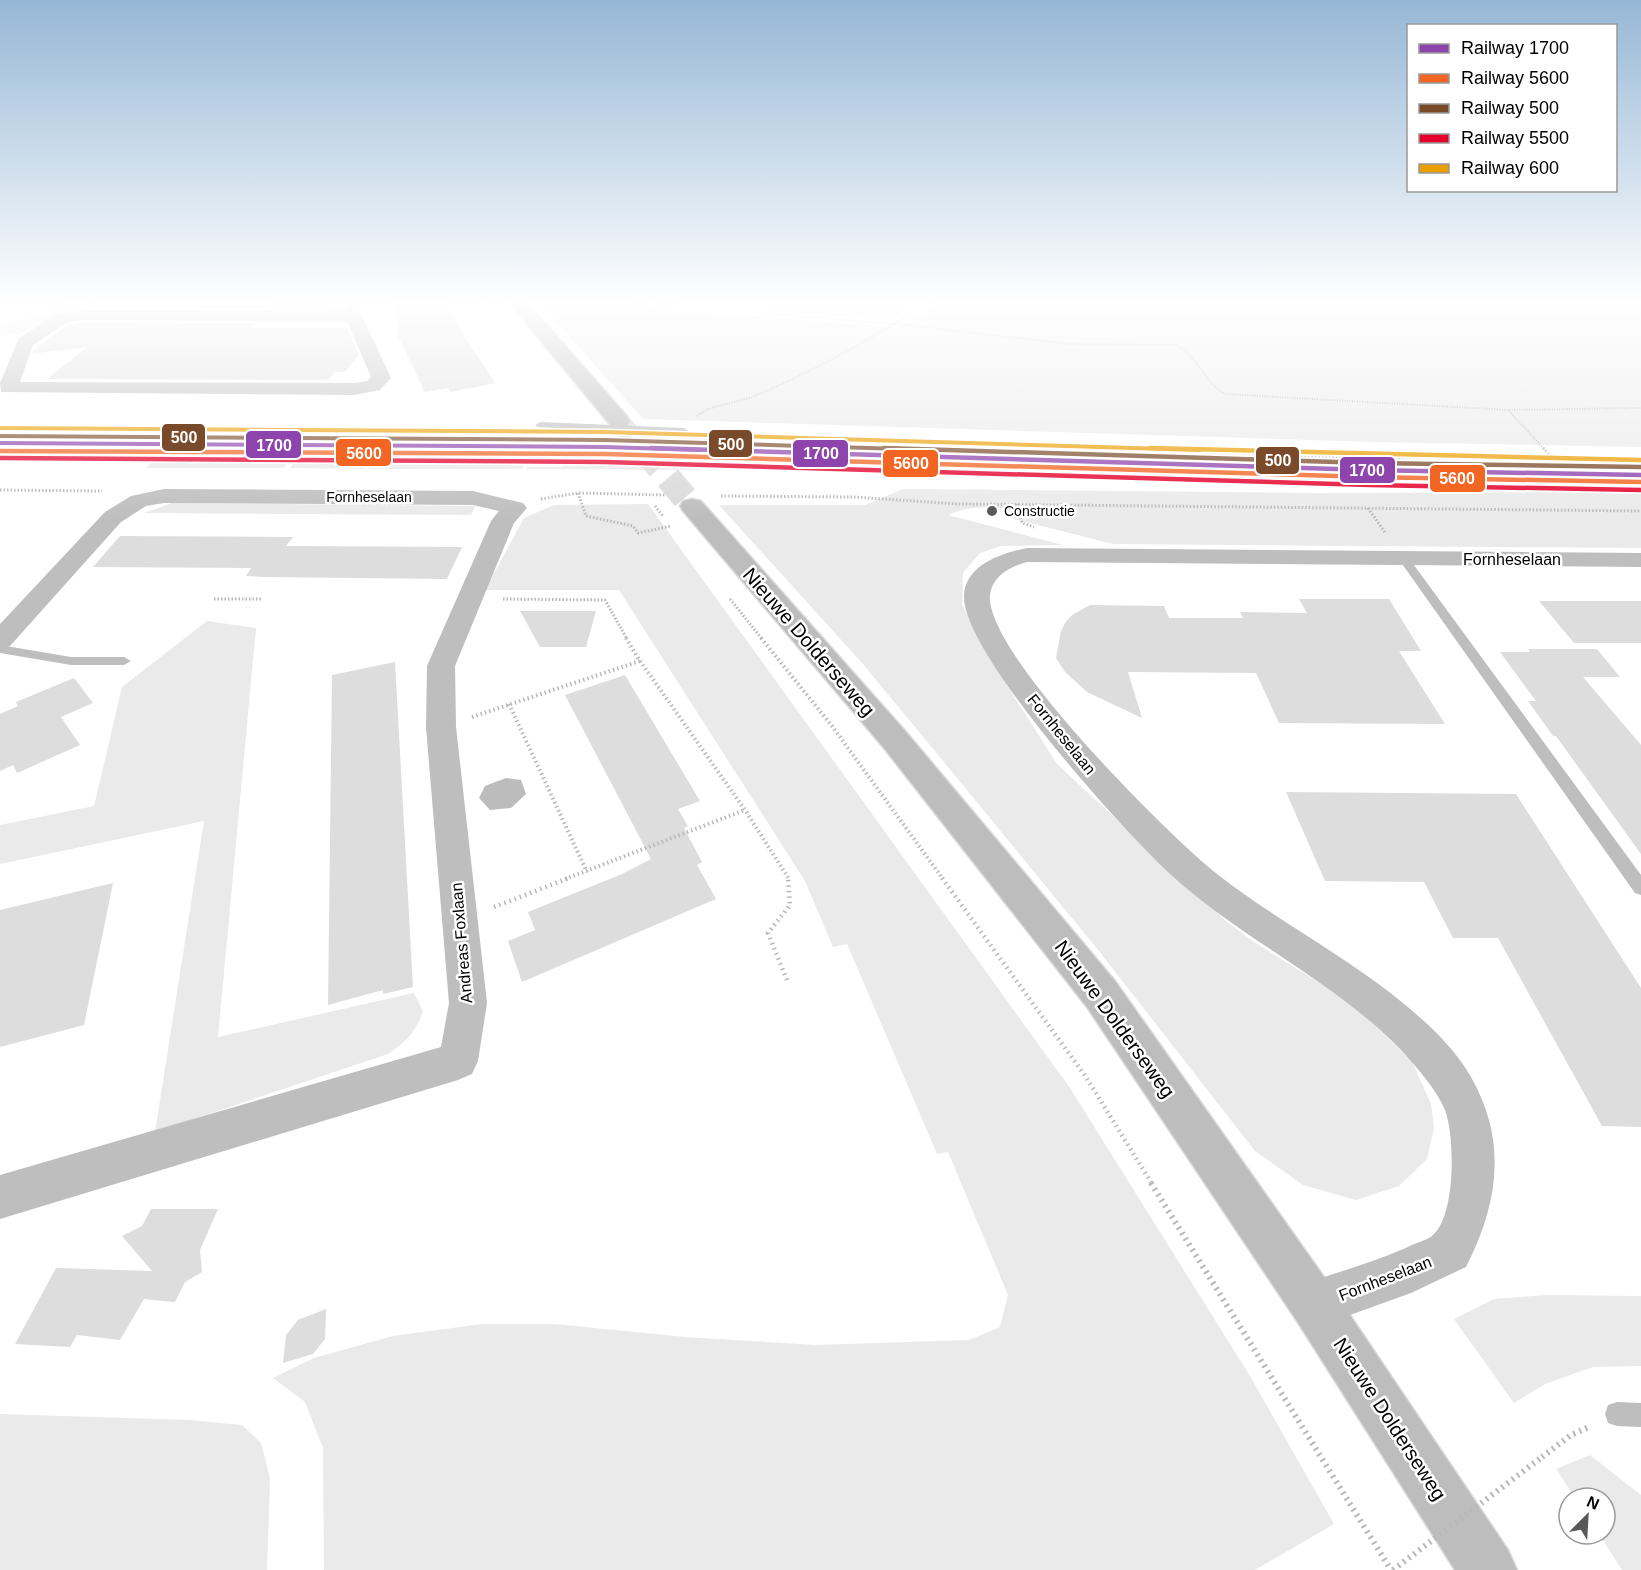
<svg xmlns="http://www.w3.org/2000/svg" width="1641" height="1570" viewBox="0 0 1641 1570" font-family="Helvetica,sans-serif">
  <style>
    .green { fill: #eaeaea }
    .water { fill: #bcbcbc }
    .building { fill: #ddd }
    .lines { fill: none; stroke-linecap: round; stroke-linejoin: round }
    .primary-tunnel-far1 { stroke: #d9d9d9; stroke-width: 20; stroke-dasharray: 20 10; stroke-linecap: butt }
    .primary-tunnel { stroke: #d9d9d9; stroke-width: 26; stroke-dasharray: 26 13; stroke-linecap: butt }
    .primary-casing { stroke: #dbdbdb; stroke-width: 3 }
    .path-far4 { stroke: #b8b8b8; stroke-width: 2; stroke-dasharray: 1 1.5; stroke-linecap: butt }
    .path-far3 { stroke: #b8b8b8; stroke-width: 3; stroke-dasharray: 1.5 2; stroke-linecap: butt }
    .path-far2 { stroke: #b8b8b8; stroke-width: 4; stroke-dasharray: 1.5 3; stroke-linecap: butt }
    .path-far1 { stroke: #b8b8b8; stroke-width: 4.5; stroke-dasharray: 1.5 4; stroke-linecap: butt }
    .path { stroke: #b8b8b8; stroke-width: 6; stroke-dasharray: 2 4.5; stroke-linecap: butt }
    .lane { fill: #bebebe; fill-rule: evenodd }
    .street { fill: #bebebe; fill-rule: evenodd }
    .primary { fill: #bdbdbd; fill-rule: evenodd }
    .path-bridge { stroke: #b8b8b8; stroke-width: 6; stroke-dasharray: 2 4.5; stroke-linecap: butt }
    .rail-1-far1-casing { stroke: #fff; stroke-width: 7 }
    .rail-1-casing { stroke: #fff; stroke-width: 8 }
    .rail-2-casing { stroke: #fff; stroke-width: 8 }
    .rail-3-far1-casing { stroke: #fff; stroke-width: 7 }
    .rail-3-casing { stroke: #fff; stroke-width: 8 }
    .rail-4-casing { stroke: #fff; stroke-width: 8 }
    .rail-5-far1-casing { stroke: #fff; stroke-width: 7 }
    .rail-5-casing { stroke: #fff; stroke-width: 8 }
    .rail-1-far1 { stroke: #8e44ad; stroke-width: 4 }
    .rail-1 { stroke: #8e44ad; stroke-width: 4.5 }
    .rail-2 { stroke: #f26522; stroke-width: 4.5 }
    .rail-3-far1 { stroke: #7a4b2a; stroke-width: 4 }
    .rail-3 { stroke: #7a4b2a; stroke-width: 4.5 }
    .rail-4 { stroke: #e4002b; stroke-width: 4.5 }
    .rail-5-far1 { stroke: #eb9e00; stroke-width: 4 }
    .rail-5 { stroke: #eb9e00; stroke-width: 4.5 }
    .poi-dot { fill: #595959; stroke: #fff; stroke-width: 2 }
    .labels { text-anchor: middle; stroke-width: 5; stroke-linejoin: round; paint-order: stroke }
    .far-street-label { font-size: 14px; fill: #000; stroke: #fff }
    .far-poi-label { font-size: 14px; fill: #000; stroke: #fff; text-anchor: start }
    .street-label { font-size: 16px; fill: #000; stroke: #fff }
    .near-street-label { font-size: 20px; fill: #000; stroke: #fff }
    .line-badge { stroke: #fff; stroke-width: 2 }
    .badge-label { font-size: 16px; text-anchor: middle; font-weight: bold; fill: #fff }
  </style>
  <rect width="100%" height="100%" fill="#fff"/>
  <path class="green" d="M74 300H92L18 334 0 336V324L27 319Z
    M537 300H620L659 308 898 328 942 300H1641V447L1372 442 643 419Z
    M658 300H921L890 320Z
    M161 451 296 452 284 468H146Z
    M303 451 374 452 364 469 290 468Z
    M380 452 528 454 522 469H370Z
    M532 454 703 458 701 470 526 469 527 467H561L565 457 531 456Z
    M903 489 1317 493 1641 492V548L1113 544 1014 519 1013 511C992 505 967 506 948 515L1063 545 1001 546 980 553 963 573 962 604 987 654 1057 764 1226 921 1254 942 1350 1002 1412 1061 1431 1104 1434 1128 1427 1159 1399 1186 1356 1200 1303 1185 1255 1151 1099 951 920 733 862 663 719 505H865Z
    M172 503 475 506 471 515 144 513Z
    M648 504 1070 1088 1250 1376 1334 1524 1255 1570H324L323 1448 305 1402 273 1378 314 1358 393 1336 482 1324H554L685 1337 816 1345 969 1340 1000 1327 1008 1295 948 1152 937 1154 847 944 833 947 805 881 619 590H485L524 518 554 505Z
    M207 621 256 628 218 1037 414 993 423 1011C416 1032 406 1042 388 1054L155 1132 204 821 0 864V825L94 806 122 687Z
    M1546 1295 1641 1296V1366L1593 1367 1545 1384 1514 1403 1454 1319 1494 1299Z
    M0 1414 190 1420 242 1425 261 1443 270 1478 267 1570H0Z
    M1590 1455 1641 1495V1570H1622L1599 1534H1605V1498H1575L1556 1469Z"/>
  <path class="water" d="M506 778 521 780 526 794 511 808 490 810 479 798 485 786Z"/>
  <path class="building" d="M165 300H277L268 308H90L97 302Z
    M395 300H445L464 336 495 383 451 392 448 388 425 392 398 336Z
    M82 322 254 323 249 328H347L359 355 345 372H335L328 380 47 379 87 347 32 354 33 351 67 325Z
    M120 536 293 537 286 546 462 547 447 579 263 577 246 576 251 568 93 567Z
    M1299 599H1389L1421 651H1399L1445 724 1279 723 1256 673 1128 672 1142 718 1087 692 1065 672 1056 658 1061 631 1065 623 1072 615 1090 605 1164 606 1169 618H1243L1240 612 1307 613Z
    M1539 601H1641V643H1574Z
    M520 611H596L586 647H540Z
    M1528 649H1597L1620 677H1583L1641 745V854L1556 736H1553L1528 701H1536L1500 652H1530Z
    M395 662 413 987 383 994V990L328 1005 332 675Z
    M625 675 700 801 678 809 688 826 684 828 702 862 697 865 716 899 522 982 508 941 535 930 528 912 622 874 651 859 565 695Z
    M74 678 93 703 61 717 80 745 17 773 13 765 0 771V714L18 706 16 702Z
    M1286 792 1516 794 1641 988V1127L1602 1126 1498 938H1453L1424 882 1325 881Z
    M113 883 84 1025 0 1047V910Z
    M151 1209H218L200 1250 202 1272 185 1282 175 1302 144 1299 120 1340 77 1335 70 1347 15 1344 56 1268 152 1271 122 1236 142 1226Z
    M326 1309 325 1339 313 1354 283 1363 286 1335 298 1320Z"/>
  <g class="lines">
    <path class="primary-tunnel-far1" d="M619 421 644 450"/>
    <path class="primary-tunnel" d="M643 448 692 506"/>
    <defs>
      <path id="primary" d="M507 300H525L627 416 630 421 627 426 619 427 611 426Z
        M692 499 701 501 906 732 1115 981 1331 1287 1508 1550 1517 1570H1455L1297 1321 1087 1007 884 748 683 511 680 506 683 501Z"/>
    </defs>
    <use href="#primary" class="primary-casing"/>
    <path class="path-far4" d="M483 300 490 309
      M638 300 663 305 896 324 1069 344 1176 345C1198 356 1204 382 1225 394L1508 410 1641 408
      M1509 411 1545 450
      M697 416C713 403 737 404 757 395 816 370 878 336 931 300
      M706 432 1157 450"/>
    <path class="path-far3" d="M1119 448 1336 457 1641 459
      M1543 448 1552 458
      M0 490 102 491
      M578 493 586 516 633 526 638 533 671 526
      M721 496 854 497 958 504 1641 511
      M541 499 578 493 665 495
      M1017 504 1022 523 1034 527
      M655 506 663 516
      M1368 508 1386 534
      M214 599H263
      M503 599 605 600 627 639
      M730 599 762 639"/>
    <path class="path-far2" d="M626 638 638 658 745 810 789 879
      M761 638 832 726 943 879
      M509 704 587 872
      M472 717 640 661
      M565 879 745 810"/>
    <path class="path-far1" d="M942 878 1086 1077 1152 1184
      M494 907 569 878
      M787 980 768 933 790 905 788 878"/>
    <path class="path" d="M1151 1183 1391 1570
      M1542 1457 1571 1435 1589 1427"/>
    <path class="lane" d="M343 300H351L356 318H350Z
      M540 422 684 428 689 431 684 434 537 427 535 425Z
      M1404 555 1408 557 1641 875V895L1635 893 1400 561V557Z
      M0 645 71 657H124L131 661 124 665H71L0 653Z
      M1617 1402 1641 1403V1427L1617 1426 1608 1423 1605 1414 1608 1405Z"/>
    <path class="street" d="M82 310 353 311 359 312 362 316 391 378 380 390 355 395 1 392 0 383 19 338 55 315ZM82 320 347 321 371 377 367 381 355 383 20 382 33 345 66 323Z
      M164 489 473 491 523 503 527 508 514 523 455 666 456 727 487 1003 478 1061 472 1074 458 1080 0 1219V1175L441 1047 449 1003 426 727 427 666 491 521 499 511 473 505 164 503 146 506 121 522 10 646 0 649V624L105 512 131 496Z
      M1027 548 1641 553V567L1027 562C1010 567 993 575 990 595 984 652 1170 837 1217 874 1273 918 1337 951 1393 995 1423 1019 1452 1044 1471 1077 1508 1142 1498 1204 1466 1267L1411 1293 1314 1328 1297 1321 1290 1304 1297 1287C1335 1272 1377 1262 1414 1244 1420 1242 1429 1239 1433 1235 1456 1215 1455 1136 1445 1110 1440 1098 1432 1087 1425 1078 1359 991 1247 946 1168 872 1123 830 964 655 964 597 964 565 1002 553 1027 548Z"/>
    <use href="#primary" class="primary"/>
    <path class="path-bridge" d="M1393 1570 1542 1457"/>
    <defs>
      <path id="rail-1-far1" d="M0 443 605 447 701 450"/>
      <path id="rail-1" d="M651 448 1370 470 1641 475"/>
      <path id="rail-2" d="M0 451 605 454 1370 477 1641 482"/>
      <path id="rail-3-far1" d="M0 436 605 440 934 450"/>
      <path id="rail-3" d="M884 448 1370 463 1641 467"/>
      <path id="rail-4" d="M0 458 605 462 1370 485 1641 490"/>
      <path id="rail-5-far1" d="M0 428 605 432 1200 450"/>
      <path id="rail-5" d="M1150 448 1641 460"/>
    </defs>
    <use href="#rail-1-far1" class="rail-1-far1-casing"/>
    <use href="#rail-1" class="rail-1-casing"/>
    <use href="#rail-2" class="rail-2-casing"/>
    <use href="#rail-3-far1" class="rail-3-far1-casing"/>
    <use href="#rail-3" class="rail-3-casing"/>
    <use href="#rail-4" class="rail-4-casing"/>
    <use href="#rail-5-far1" class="rail-5-far1-casing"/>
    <use href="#rail-5" class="rail-5-casing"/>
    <use href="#rail-1-far1" class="rail-1-far1"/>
    <use href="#rail-1" class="rail-1"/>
    <use href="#rail-2" class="rail-2"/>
    <use href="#rail-3-far1" class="rail-3-far1"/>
    <use href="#rail-3" class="rail-3"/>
    <use href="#rail-4" class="rail-4"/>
    <use href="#rail-5-far1" class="rail-5-far1"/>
    <use href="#rail-5" class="rail-5"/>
  </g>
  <linearGradient id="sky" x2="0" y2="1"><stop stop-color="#96b7d6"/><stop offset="0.58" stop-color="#fff"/><stop offset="1" stop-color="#fff" stop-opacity="0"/></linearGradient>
  <rect width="1641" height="520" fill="url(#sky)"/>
  <circle class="poi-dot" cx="992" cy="511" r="6"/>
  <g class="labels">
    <g class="far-street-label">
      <text x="369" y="502">Fornheselaan</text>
    </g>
    <g class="far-poi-label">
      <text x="1004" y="516">Constructie</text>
    </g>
    <g class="street-label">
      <text x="1512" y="565">Fornheselaan</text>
      <text transform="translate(1062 734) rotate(51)" y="6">Fornheselaan</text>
      <text transform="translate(461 943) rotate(-95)" y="6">Andreas Foxlaan</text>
      <text transform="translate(1385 1278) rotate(-21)" y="6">Fornheselaan</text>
    </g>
    <g class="near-street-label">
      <text transform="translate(809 642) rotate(49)" y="7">Nieuwe Dolderseweg</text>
      <text transform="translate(1115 1019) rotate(54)" y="7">Nieuwe Dolderseweg</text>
      <text transform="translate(1390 1419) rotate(57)" y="7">Nieuwe Dolderseweg</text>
    </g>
  </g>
  <g class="line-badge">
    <rect x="161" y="423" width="45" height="29" rx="6" fill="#7a4b2a"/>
    <rect x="708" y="429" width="45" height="29" rx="6" fill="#7a4b2a"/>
    <rect x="245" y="430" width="57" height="29" rx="6" fill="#8e44ad"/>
    <rect x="335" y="438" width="57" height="29" rx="6" fill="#f26522"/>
    <rect x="792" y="439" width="57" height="29" rx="6" fill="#8e44ad"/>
    <rect x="1255" y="446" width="45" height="29" rx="6" fill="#7a4b2a"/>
    <rect x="882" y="449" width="57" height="29" rx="6" fill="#f26522"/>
    <rect x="1339" y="456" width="57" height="28" rx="6" fill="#8e44ad"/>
    <rect x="1429" y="464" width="57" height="29" rx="6" fill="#f26522"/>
  </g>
  <g class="badge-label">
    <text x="184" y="443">500</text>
    <text x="731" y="450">500</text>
    <text x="274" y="451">1700</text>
    <text x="364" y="459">5600</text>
    <text x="821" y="459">1700</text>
    <text x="1278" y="466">500</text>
    <text x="911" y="469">5600</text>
    <text x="1367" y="476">1700</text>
    <text x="1457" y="484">5600</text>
  </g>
  <rect x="1407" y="24" width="210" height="168" fill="#ffffff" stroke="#999999" stroke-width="1.5"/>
  <rect x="1419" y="44" width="30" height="9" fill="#8e44ad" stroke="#999999" stroke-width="1.5"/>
  <text x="1461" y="54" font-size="18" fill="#000000">Railway 1700</text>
  <rect x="1419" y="74" width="30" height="9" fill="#f26522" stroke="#999999" stroke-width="1.5"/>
  <text x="1461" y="84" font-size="18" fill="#000000">Railway 5600</text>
  <rect x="1419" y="104" width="30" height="9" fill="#7a4b2a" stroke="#999999" stroke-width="1.5"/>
  <text x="1461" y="114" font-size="18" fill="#000000">Railway 500</text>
  <rect x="1419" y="134" width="30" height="9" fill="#e4002b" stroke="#999999" stroke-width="1.5"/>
  <text x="1461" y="144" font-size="18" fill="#000000">Railway 5500</text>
  <rect x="1419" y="164" width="30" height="9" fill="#eb9e00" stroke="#999999" stroke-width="1.5"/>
  <text x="1461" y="174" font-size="18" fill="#000000">Railway 600</text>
  <g transform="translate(1587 1516) rotate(24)"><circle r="28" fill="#ffffff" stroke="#999999" stroke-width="1.5"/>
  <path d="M0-4.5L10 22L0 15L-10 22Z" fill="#595959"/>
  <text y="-9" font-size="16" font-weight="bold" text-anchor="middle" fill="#000000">N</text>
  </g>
</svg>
